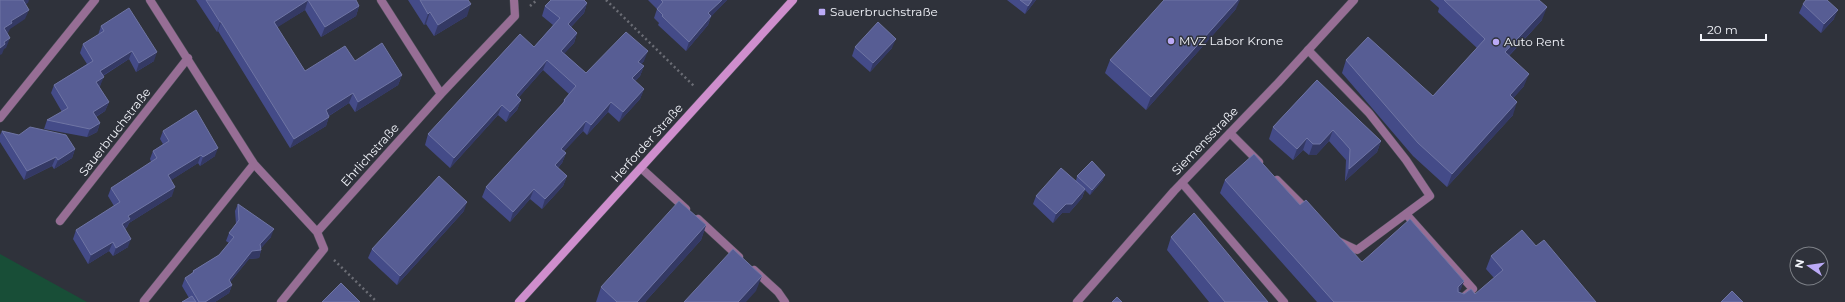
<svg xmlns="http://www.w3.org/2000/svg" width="1845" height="302" viewBox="0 0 1845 302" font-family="Montserrat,sans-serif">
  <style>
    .green { fill: #184e37 }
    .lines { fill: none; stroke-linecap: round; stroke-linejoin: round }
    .service-casing { stroke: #4e515a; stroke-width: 9 }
    .minor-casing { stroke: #4e515a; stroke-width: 9 }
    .secondary-casing { stroke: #4e515a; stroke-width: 9 }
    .path { stroke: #6b6d75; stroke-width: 2.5; stroke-dasharray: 2 3; stroke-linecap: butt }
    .service { stroke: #976e95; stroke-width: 8 }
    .minor { stroke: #976e95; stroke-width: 8 }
    .secondary { stroke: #cf8ecd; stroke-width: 8 }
    .wall { fill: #444b88 }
    .shaded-wall { fill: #343964 }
    .building { fill: #575d94; stroke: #6f75a4 }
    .poi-dot { fill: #bbaaf6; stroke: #2f323b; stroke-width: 1.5 }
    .labels { text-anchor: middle; stroke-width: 3; stroke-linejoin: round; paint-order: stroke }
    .poi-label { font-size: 12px; fill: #f2f4fa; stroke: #2f323b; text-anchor: start }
    .street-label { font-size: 12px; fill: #f2f4fa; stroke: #2f323b }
  </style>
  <rect width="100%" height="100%" fill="#2f323b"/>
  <path class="green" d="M0 254 87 302H0Z"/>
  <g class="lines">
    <defs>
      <path id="service" d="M1308 50 1369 113 1406 160 1430 196 1357 250 1338 241
        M1230 133 1259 162
        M641 168 686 209
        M1277 180 1308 211
        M1182 183 1284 302
        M1406 214 1473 289 1458 302
        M698 219 739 257
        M754 270 778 292 785 302"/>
      <path id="minor" d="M150 0 254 164 317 232 324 249 281 302
        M381 0 441 94
        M0 118 95 0
        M60 221 188 58
        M317 232 441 94 515 16 514 0
        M144 301 254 164
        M1077 302 1174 191 1278 83 1354 0"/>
      <path id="secondary" d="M519 302 793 0"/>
    </defs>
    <use href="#service" class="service-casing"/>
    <use href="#minor" class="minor-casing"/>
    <use href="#secondary" class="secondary-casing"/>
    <path class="path" d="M606 0 695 87
      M530 6 537 0
      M334 260 377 302"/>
    <use href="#service" class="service"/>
    <use href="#minor" class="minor"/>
    <use href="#secondary" class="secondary"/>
  </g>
  <path class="wall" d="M196 0H356L359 6 356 16 321 37 305 10 277 27 305 71 355 61 402 75 398 85 355 112 349 103 329 116 326 126 290 148 218 31 217 32Z
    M408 0H468L467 16 434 36 426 24 424 25Z
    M648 0H727L711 16 708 25 686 51 658 25 659 23 654 18 657 9Z
    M1007 0H1036L1025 14Z
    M1430 0H1539L1542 20 1509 56 1524 86 1513 98V115L1447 187 1413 156 1342 73 1346 60 1433 96 1477 48 1438 12 1439 8Z
    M587 3 584 13 571 27 577 33 574 43 564 53 586 73 644 61 641 64 644 66 640 76 635 81 644 89 640 99 619 122 608 112 587 135 583 131 564 151 566 153 562 163 558 168 567 176 563 186 542 209 530 199 510 222 482 197 486 187 562 104 564 100 569 94 543 70 519 97 521 100 517 110 506 122 498 115 450 168 425 145 428 134 534 47 553 25 542 16 545 6Z
    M1803 4 1834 19 1821 33 1799 13Z
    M1236 9 1146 110 1105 73 1110 60Z
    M101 26 154 61 136 72 129 59 103 76 100 86 99 87 109 102 105 111 96 117 100 123 97 132 87 137 44 129 47 120 62 112 51 93 54 85 87 64 80 53 83 44 98 35Z
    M855 47 892 48 870 72 852 56Z
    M1317 80 1381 141 1377 152 1345 181 1346 160 1329 141 1316 155H1309L1303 150 1293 160 1269 139 1273 127Z
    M2 131 75 149 72 158 54 169 52 166 24 180 0 142V135Z
    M163 131 215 156 200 166 198 163 171 180 172 196 129 223 127 227 125 229 128 247 113 256 109 251 88 264 73 239 76 230 114 206 108 196 111 188 151 162 150 159 153 151 163 144 160 139Z
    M1077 176 1103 180 1090 195 1085 190 1082 198 1069 213H1062L1053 223 1033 204 1036 196 1076 181Z
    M1225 180 1300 205 1362 262 1464 281 1459 292 1464 294H1475L1494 278 1486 269 1491 256 1536 246 1596 302H1317L1220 193Z
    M238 204 271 237 261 248V250L259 258 249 259 230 282 232 285 229 293 215 302H182L189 298 182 286 185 278 192 274 193 271 219 255 229 243 226 241 229 233 236 224 235 211Z
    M464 211 397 285 368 258 372 249Z
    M706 225 701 240 645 302H596L601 287Z
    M1171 237 1268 302H1209L1167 250Z"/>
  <path class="shaded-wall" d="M22 0H29L28 3 19 8Z
    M308 0 305 10 270 32 274 22Z
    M722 0H727L705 23 708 13Z
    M1032 0H1036L1025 14 1028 6Z
    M1238 0H1240L1236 9 1146 110 1151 97Z
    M587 3 584 13 564 34 568 24Z
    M471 4 467 16 434 36 438 25Z
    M359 6 356 16 321 37 325 27Z
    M1547 7 1542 20 1500 65 1505 52Z
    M29 10 25 19 10 29 8 33 0 38 4 28 11 21Z
    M1838 10 1834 19 1821 33 1824 24Z
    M430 12 426 24 424 25 428 14Z
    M711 16 708 25 686 51 689 42Z
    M220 22H221L218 31 217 32Z
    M577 33 574 43 558 61 561 51Z
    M10 38 6 48 4 49 2 54 0 55V48L4 42Z
    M896 39 892 48 870 72 873 63Z
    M132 51 129 59 97 79 100 71Z
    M648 51 644 61 635 72 638 62Z
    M157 52 154 61 136 72 139 63Z
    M547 60 543 70 512 105 516 95Z
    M644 66 640 76 629 88 632 78Z
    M1529 74 1524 86 1505 108 1510 95Z
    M402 75 398 85 355 112 358 102Z
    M104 77 100 86 93 90 96 82Z
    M644 89 640 99 619 122 623 112Z
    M353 93 349 103 322 120 326 110Z
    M521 100 517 110 506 122 510 112Z
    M109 102 105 111 90 120 93 112Z
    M611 102 608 112 587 135 591 125Z
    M1517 102 1513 115 1447 187 1452 174Z
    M502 105 498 115 450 168 454 158Z
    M329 117 326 126 290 148 294 139Z
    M586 121 583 131 557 159 561 149Z
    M100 123 97 132 87 137 90 129Z
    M1333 130 1329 141 1316 155H1309L1313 144Z
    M1307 138 1303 150 1293 160 1297 149Z
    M1381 141 1377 152 1345 181 1349 169Z
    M218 148 215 156 200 166 203 157Z
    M75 149 72 158 54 169 58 160Z
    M566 153 562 163 551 176 555 165Z
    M201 155 198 163 165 184 168 175Z
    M56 157 52 166 24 180 27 171Z
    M1105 175 1103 180 1090 195 1092 190Z
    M567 176 563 186 542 209 545 199Z
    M175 187 172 196 129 223 127 227 119 233 122 224 128 216Z
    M534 189 530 199 510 222 513 212Z
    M1085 189 1082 198 1069 213H1062L1053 223 1056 214 1066 204Z
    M467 202 464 211 397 285 400 276Z
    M706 225 701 240 645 302H637Z
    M274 229 271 237 259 250H261L259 258 249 259 226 287 229 280 252 251 260 244Z
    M131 239 128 247 113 256 116 248Z
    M113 242 109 251 88 264 91 255Z
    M762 276 756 291 746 302H738Z
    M1464 281 1459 294 1458 287Z
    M232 285 229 293 215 302H205Z"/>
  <path class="building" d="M0 0H23L29 10 11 21 12 23 4 28 10 38 4 42 5 44 0 48Z
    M206 0H308L274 22 305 71 345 46 355 61 382 43 402 75 358 102 353 93 326 110 329 117 294 139 221 22H220Z
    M308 0H356L359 6 325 27Z
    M420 0H468L471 4 438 25 430 12 428 14Z
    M551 0H584L587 3 568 24 577 33 561 51 586 73 626 32 648 51 638 62 644 66 632 78 644 89 623 112 611 102 591 125 586 121 561 149 566 153 555 165 567 176 545 199 534 189 513 212 486 187 565 101 564 100 576 86 547 60 516 95 521 100 510 112 502 105 454 158 428 134 520 34 534 47 560 18 545 6Z
    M661 0H722L708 13 711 16 689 42 662 16 663 15 657 9 663 2Z
    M1020 0H1032L1028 6Z
    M1164 0H1238L1151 97 1110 60Z
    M1444 0H1539L1547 7 1505 52 1529 74 1510 95 1517 102 1452 174 1418 143 1346 60 1368 37 1433 96 1485 39Z
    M1806 0H1827L1838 10 1824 24 1803 4Z
    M129 8 157 52 139 63 132 51 100 71 104 77 96 82 109 102 93 112 100 123 90 129 47 120 68 108 54 85 93 61 83 44 104 31 101 26Z
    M878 22 896 39 873 63 855 47Z
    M1317 80 1381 141 1349 169 1350 149 1333 130 1320 144H1313L1307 138 1297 149 1273 127Z
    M196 110 218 148 203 157 201 155 168 175 175 187 128 216 130 219 122 224 131 239 116 248 113 242 91 255 76 230 120 202 111 188 157 158 153 151 169 141 163 131Z
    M30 127 66 135 75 149 58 160 56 157 27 171 2 131 19 135Z
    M1254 154 1300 205 1306 200 1362 262 1410 219 1464 281 1458 287V292L1464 294 1471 289 1475 294 1503 270 1491 256 1522 230 1536 246 1544 240 1596 302H1334L1225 180Z
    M1092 161 1105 175 1092 190 1077 176Z
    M1061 168 1085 189 1072 204H1066L1056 214 1036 196Z
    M439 176 467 202 400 276 372 249Z
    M679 201 706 225 637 302H617L601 287Z
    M238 204 274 229 260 244 261 250 252 251 229 280 232 285 205 302H199L185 278 194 272 193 271 219 255 234 237 229 233 239 220Z
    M1194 213 1268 302H1225L1171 237Z
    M733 249 762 276 738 302H684Z
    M341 283 360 302H322Z
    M1732 291 1743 302H1721Z
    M192 296 196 302H182Z
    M1117 297 1122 302H1112Z"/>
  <g class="poi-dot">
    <rect x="818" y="8" width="8" height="8" rx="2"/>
    <circle cx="1171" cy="41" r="4"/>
    <circle cx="1496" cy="42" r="4"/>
  </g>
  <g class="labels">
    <g class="poi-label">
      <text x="830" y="16">Sauerbruchstraße</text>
      <text x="1179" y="45">MVZ Labor Krone</text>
      <text x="1504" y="46">Auto Rent</text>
    </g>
    <g class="street-label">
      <text transform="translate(115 132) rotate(-52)" y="4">Sauerbruchstraße</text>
      <text transform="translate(1205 141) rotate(-46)" y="4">Siemensstraße</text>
      <text transform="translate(647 143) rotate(-48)" y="4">Herforder Straße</text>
      <text transform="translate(370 155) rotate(-48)" y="4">Ehrlichstraße</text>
    </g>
  </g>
  <g transform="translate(1809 266) rotate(283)"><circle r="19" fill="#2f323b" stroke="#7d8087"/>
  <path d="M0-3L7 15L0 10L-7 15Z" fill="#bbaaf6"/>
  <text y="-6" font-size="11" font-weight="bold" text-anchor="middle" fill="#f2f4fa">N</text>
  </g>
  <path d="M1701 34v6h65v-6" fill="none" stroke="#f2f4fa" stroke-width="2"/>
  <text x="1707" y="34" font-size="12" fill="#f2f4fa" stroke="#2f323b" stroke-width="3" paint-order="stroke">20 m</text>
</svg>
